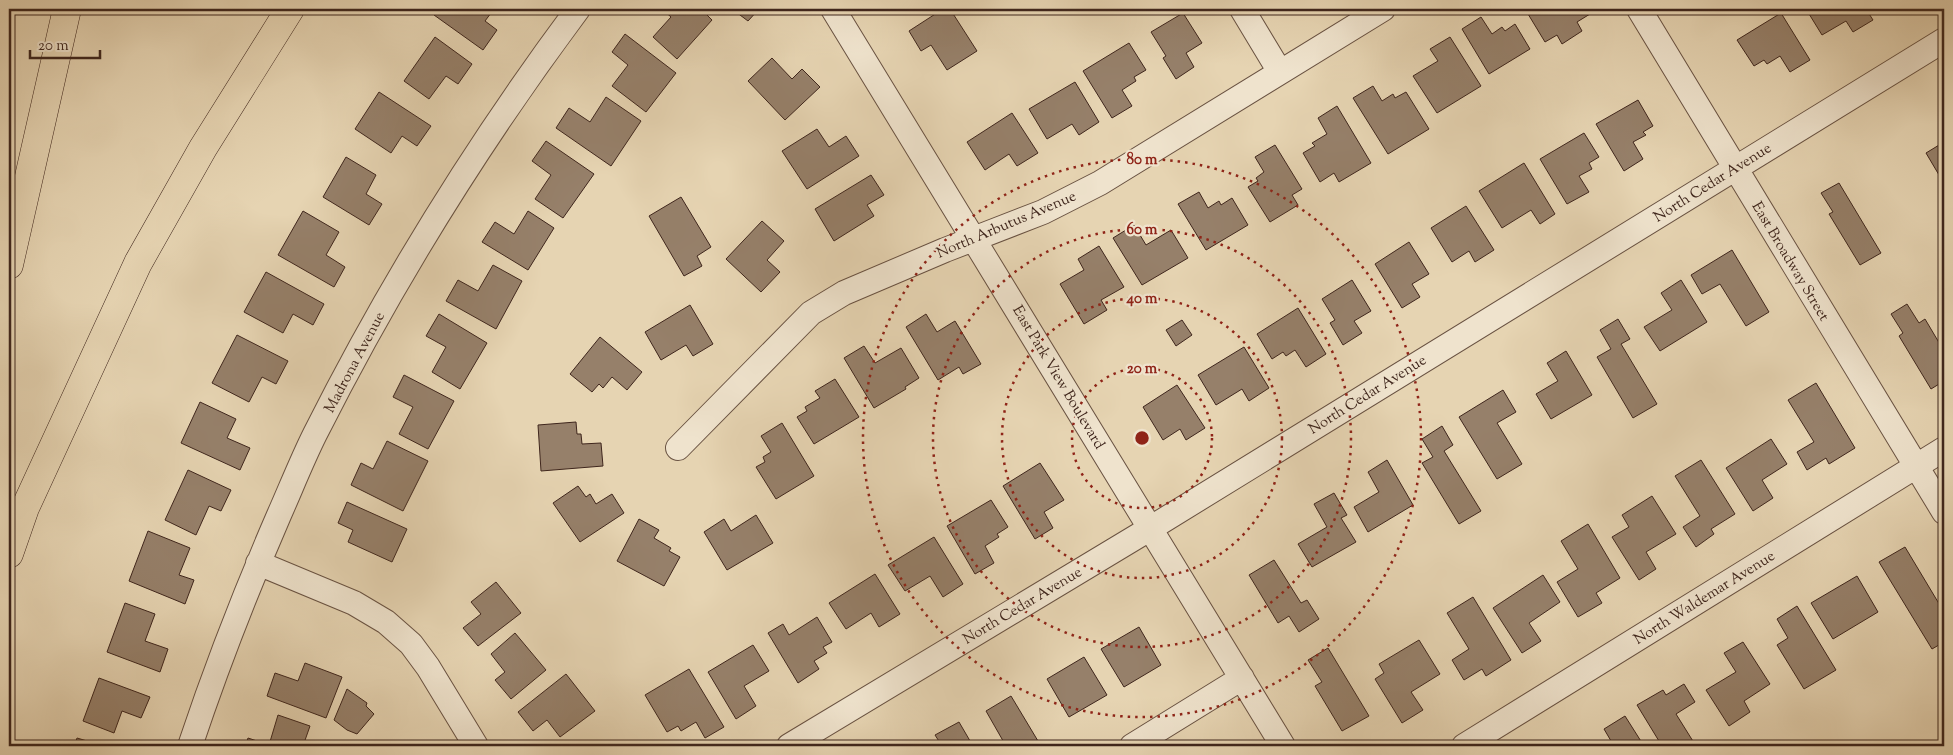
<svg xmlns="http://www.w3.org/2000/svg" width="1953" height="755" viewBox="0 0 1953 755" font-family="'Sorts Mill Goudy',serif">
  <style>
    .building { fill: #96806a; stroke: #3f261d }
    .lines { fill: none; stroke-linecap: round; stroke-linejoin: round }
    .minor-casing { stroke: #695242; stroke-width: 26 }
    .highway-casing { stroke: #3f261d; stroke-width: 29 }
    .minor { stroke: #efe3cd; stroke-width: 24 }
    .highway { stroke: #e6d4b2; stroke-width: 28 }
    .ring { fill: none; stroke: #8f2418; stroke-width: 2.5; stroke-dasharray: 2.5 5 }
    .labels { text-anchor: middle; stroke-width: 4.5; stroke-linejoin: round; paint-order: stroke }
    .street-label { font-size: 15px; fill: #3f261d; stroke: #efe3cd }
    .centre { fill: #8f2418; stroke: #efe3cd; stroke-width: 2.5 }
    .ring-label { font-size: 15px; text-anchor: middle; font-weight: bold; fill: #8f2418; stroke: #efe3cd; stroke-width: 4.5; stroke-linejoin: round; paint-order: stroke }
  </style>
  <rect width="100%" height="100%" fill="#e6d4b2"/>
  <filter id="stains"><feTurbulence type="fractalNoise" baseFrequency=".004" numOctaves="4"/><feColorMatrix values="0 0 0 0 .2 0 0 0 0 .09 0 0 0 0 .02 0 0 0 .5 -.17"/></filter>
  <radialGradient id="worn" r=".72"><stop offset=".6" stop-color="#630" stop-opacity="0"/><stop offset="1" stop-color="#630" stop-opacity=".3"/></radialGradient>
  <path class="building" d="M438 9H494L485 21 497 30 483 50 434 15Z
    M662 9H701L712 20 677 59 653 37 671 17Z
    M732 9H759L748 21Z
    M943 9H950L977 51 947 70 931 45 921 51 909 31Z
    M1525 9H1587L1590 14 1577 22 1582 31 1562 44 1557 35 1545 42Z
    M1806 9H1866L1873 20 1853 32 1846 21 1822 35Z
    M1183 13 1202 43 1186 53 1194 67 1176 79 1163 58 1166 56 1151 32Z
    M1781 13 1810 60 1790 72 1780 56 1767 64 1764 60 1754 66 1737 40Z
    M1481 17 1492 34 1502 27 1505 31 1515 24 1530 49 1489 74 1462 29Z
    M625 34 676 73 646 112 612 86 628 65 612 52Z
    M435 37 472 64 458 84 446 76 429 99 404 81Z
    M1450 37 1481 86 1437 113 1413 76 1438 61 1430 49Z
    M1129 43 1146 70 1134 77 1136 81 1122 90 1132 106 1112 118 1083 71Z
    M772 58 792 79 802 69 820 87 785 120 748 81Z
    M1075 82 1099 122 1079 135 1072 124 1047 139 1029 109Z
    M1373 86 1382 101 1393 94 1395 98 1406 92 1429 129 1388 154 1353 98Z
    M379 92 431 126 417 146 402 136 391 153 355 129Z
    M606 97 641 121 611 166 556 128 569 108 590 122Z
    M1638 100 1653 126 1643 132 1646 135 1633 142 1643 159 1624 171 1596 124Z
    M1337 106 1371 163 1339 182 1334 173 1320 182 1303 153 1315 146 1312 143 1327 134 1318 118Z
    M1012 113 1038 153 1017 166 1009 154 985 170 967 142Z
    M817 129 829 147 846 136 859 156 807 189 782 151Z
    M1584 133 1599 157 1589 163 1592 169 1579 176 1589 192 1567 204 1540 159Z
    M546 141 594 174 563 218 535 199 551 175 532 161Z
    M1944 142V178L1942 180 1926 153Z
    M1275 145 1302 189 1292 195 1298 205 1270 222 1248 187 1258 181 1256 178 1264 172 1255 157Z
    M346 157 376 175 366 194 382 204 369 225 323 197Z
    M1524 163 1555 214 1540 224 1531 210 1502 228 1479 191Z
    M871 175 884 195 867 205 874 216 834 241 815 209Z
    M1839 183 1881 253 1860 265 1829 214 1833 212 1821 193Z
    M1199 192 1208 208 1219 201 1221 205 1232 198 1248 225 1206 250 1178 204Z
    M681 197 711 247 697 256 702 266 684 276 649 216Z
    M1466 206 1494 250 1475 262 1469 251 1452 262 1431 228Z
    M303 211 339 232 326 255 345 267 334 287 278 255Z
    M528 211 554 228 528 270 482 242 495 222 514 234Z
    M762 221 784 241 767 260 780 272 761 292 726 259Z
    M1134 225 1146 245 1171 230 1188 258 1142 285 1113 238Z
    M1409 242 1429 274 1412 284 1420 297 1402 308 1375 264Z
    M1099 246 1124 287 1101 300 1107 310 1084 324 1060 284 1084 270 1078 259Z
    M1732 250 1769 312 1746 326 1720 284 1702 294 1691 275Z
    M493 265 522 281 496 329 446 301 458 280 478 291Z
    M266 272 324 304 313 325 293 314 283 333 244 312Z
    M1352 280 1371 311 1354 321 1362 333 1343 345 1330 323 1335 320 1322 299Z
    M1681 280 1707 322 1660 351 1644 327 1672 310 1661 293Z
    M1907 304 1919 323 1925 319 1944 351V381L1931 389 1899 336 1903 333 1891 314Z
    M690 305 713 344 693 356 686 345 661 360 645 332Z
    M1298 308 1326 354 1306 367 1295 350 1286 356 1283 352 1272 359 1257 334Z
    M439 314 487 343 460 389 432 372 446 347 426 336Z
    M926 314 937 332 955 321 981 364 963 374 959 367 938 380 906 327Z
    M1618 319 1630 339 1621 344 1657 404 1633 418 1597 357 1611 349 1600 330Z
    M1182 320 1192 335 1176 346 1166 330Z
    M237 335 288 361 276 384 262 377 249 402 212 383Z
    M600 337 642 372 627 390 612 377 603 388 599 384 592 392 570 374Z
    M864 346 875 363 901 348 919 378 905 387 906 389 874 408 844 358Z
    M1244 347 1269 388 1249 401 1242 389 1216 405 1198 375Z
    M1566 351 1592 395 1551 419 1536 394 1558 381 1547 363Z
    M404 375 454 401 428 449 399 434 413 407 393 397Z
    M835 379 859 417 814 444 797 417 807 411 805 407 820 398 815 391Z
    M1816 383 1855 448 1829 464 1826 458 1807 470 1797 452 1814 442 1788 400Z
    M1177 385 1205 428 1186 440 1180 429 1163 440 1143 407Z
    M1503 390 1516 412 1497 423 1522 464 1497 479 1459 417Z
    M200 402 236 419 227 438 250 448 240 470 181 443Z
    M576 422 577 434H581L582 444 601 443 603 466 541 471 538 425Z
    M782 423 814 476 776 499 756 467 765 462 763 457 771 452 761 436Z
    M1442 426 1453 445 1444 451 1481 511 1459 524 1422 463 1433 457 1422 439Z
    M1771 439 1787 464 1762 480 1773 498 1753 511 1726 468Z
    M387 441 428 461 403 511 351 485 361 463 373 469Z
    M1387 460 1413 505 1368 532 1354 507 1379 492 1368 472Z
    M1701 460 1735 514 1711 529 1714 534 1696 547 1683 527 1700 516 1675 476Z
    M1040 463 1064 500 1044 512 1053 528 1035 539 1003 486Z
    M188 470 231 490 221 511 209 506 196 535 165 520Z
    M578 486 586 497 590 494 596 504 612 494 624 513 580 542 553 503Z
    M1334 493 1347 515 1341 518 1356 542 1312 567 1298 544 1327 527 1314 504Z
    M1652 496 1676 534 1646 552 1656 569 1639 580 1612 537 1629 527 1622 515Z
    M991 500 1008 527 997 534 999 537 985 546 994 563 975 574 947 526Z
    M347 502 407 529 392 562 348 542 353 530 338 523Z
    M756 515 773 543 727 570 704 532 724 519 731 531Z
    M639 519 659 530 654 538 671 548 669 551 680 557 664 586 617 561Z
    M1588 524 1620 578 1596 593 1602 603 1578 617 1557 582 1578 569 1561 541Z
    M148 531 190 548 179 575 194 580 185 604 129 581Z
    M934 537 963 584 943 597 930 576 905 591 888 565Z
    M1905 547 1944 612V642L1932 649 1879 562Z
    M1274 560 1301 603 1307 600 1319 619 1299 632 1289 616 1278 623 1249 575Z
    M875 574 900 614 879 627 871 613 846 629 829 603Z
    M1543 575 1560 602 1529 623 1541 641 1522 653 1493 608Z
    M1857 576 1878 612 1833 639 1811 603Z
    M496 582 521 613 478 646 463 628 481 614 471 602Z
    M1473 597 1511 660 1486 676 1482 669 1464 680 1452 660 1469 649 1447 613Z
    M125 603 155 614 145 641 168 649 160 672 107 652Z
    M1797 606 1836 670 1804 689 1777 645 1788 638 1777 619Z
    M817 617 832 642 823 647 827 653 814 661 819 669 798 683 768 633 783 624 789 635Z
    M1139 627 1161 665 1124 687 1101 649Z
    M515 633 546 670 511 699 495 680 505 672 491 654Z
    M1419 640 1440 674 1411 692 1423 710 1402 723 1375 679 1384 673 1379 664Z
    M1743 642 1770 684 1744 701 1750 712 1729 726 1706 690 1736 672 1724 653Z
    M753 645 769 671 744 686 756 706 736 719 708 672Z
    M1328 648 1369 716 1342 731 1315 686 1322 682 1308 660Z
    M1084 657 1107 695 1069 717 1047 679Z
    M305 663 342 677 326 718 267 696 275 673 298 681Z
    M689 669 724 727 705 738 696 722 681 731 678 726 667 732 645 695Z
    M566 674 595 711 560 737 547 720 533 731 518 712Z
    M99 678 150 697 141 718 122 711 114 733 83 721Z
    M1684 684 1695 702 1676 714 1696 746H1662L1637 705 1663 690 1666 695Z
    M347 689 367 703 366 706 374 714 357 734 347 730 334 720Z
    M1011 696 1041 746H1006L986 711Z
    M278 715 310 726 303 746H245L248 738 269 745Z
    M1625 716 1644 746H1614L1604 729Z
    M959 722 973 746H942L935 735Z
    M77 738 104 746H74Z
    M1944 739V746H1932Z"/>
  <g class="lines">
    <defs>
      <path id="minor" d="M833 9 1283 746
        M1242 9 1280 72
        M1639 9 1944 512
        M678 448 811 313 844 293 945 250 1043 212 1100 183 1383 9
        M258 563 354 603 386 622 411 644 428 667 476 746
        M190 746C216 668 246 591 279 515 291 488 302 460 315 434 390 285 478 143 578 9
        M789 746 1151 528 1944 40
        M1132 746 1242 678
        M1464 746 1944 449"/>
      <path id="highway" d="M9 265 67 9
        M9 554 25 508 138 263 203 148 290 9"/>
    </defs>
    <use href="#minor" class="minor-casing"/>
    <use href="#highway" class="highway-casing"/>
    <use href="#minor" class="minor"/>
    <use href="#highway" class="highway"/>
  </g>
  <g class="ring">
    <circle cx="1142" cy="438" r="70"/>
    <circle cx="1142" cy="438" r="140"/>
    <circle cx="1142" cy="438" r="209"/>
    <circle cx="1142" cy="438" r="279"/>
  </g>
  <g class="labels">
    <g class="street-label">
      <text transform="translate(1712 182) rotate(-32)" y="5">North Cedar Avenue</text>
      <text transform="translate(1006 224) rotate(-23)" y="5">North Arbutus Avenue</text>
      <text transform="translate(1791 261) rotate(59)" y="5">East Broadway Street</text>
      <text transform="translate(354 362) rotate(-62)" y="5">Madrona Avenue</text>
      <text transform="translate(1059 377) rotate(59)" y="5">East Park View Boulevard</text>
      <text transform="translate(1367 394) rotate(-32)" y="5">North Cedar Avenue</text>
      <text transform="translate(1704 597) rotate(-32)" y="5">North Waldemar Avenue</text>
      <text transform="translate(1022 605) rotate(-31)" y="5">North Cedar Avenue</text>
    </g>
  </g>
  <circle cx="1142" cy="438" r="8" class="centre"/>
  <g class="ring-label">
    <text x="1142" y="164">80 m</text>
    <text x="1142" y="234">60 m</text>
    <text x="1142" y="303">40 m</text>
    <text x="1142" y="373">20 m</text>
  </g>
  <rect width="1953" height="755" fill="none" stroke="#e6d4b2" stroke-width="30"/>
  <rect x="10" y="10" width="1933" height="735" fill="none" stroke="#3f261d" stroke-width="2.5"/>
  <rect x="15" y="15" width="1923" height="725" fill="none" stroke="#3f261d"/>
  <path d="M30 50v8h70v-8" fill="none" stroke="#3f261d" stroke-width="2.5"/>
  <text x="38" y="50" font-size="15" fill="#3f261d" stroke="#efe3cd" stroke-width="4" paint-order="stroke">20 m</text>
  <rect width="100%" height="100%" filter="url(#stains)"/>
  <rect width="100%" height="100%" fill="url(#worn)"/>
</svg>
